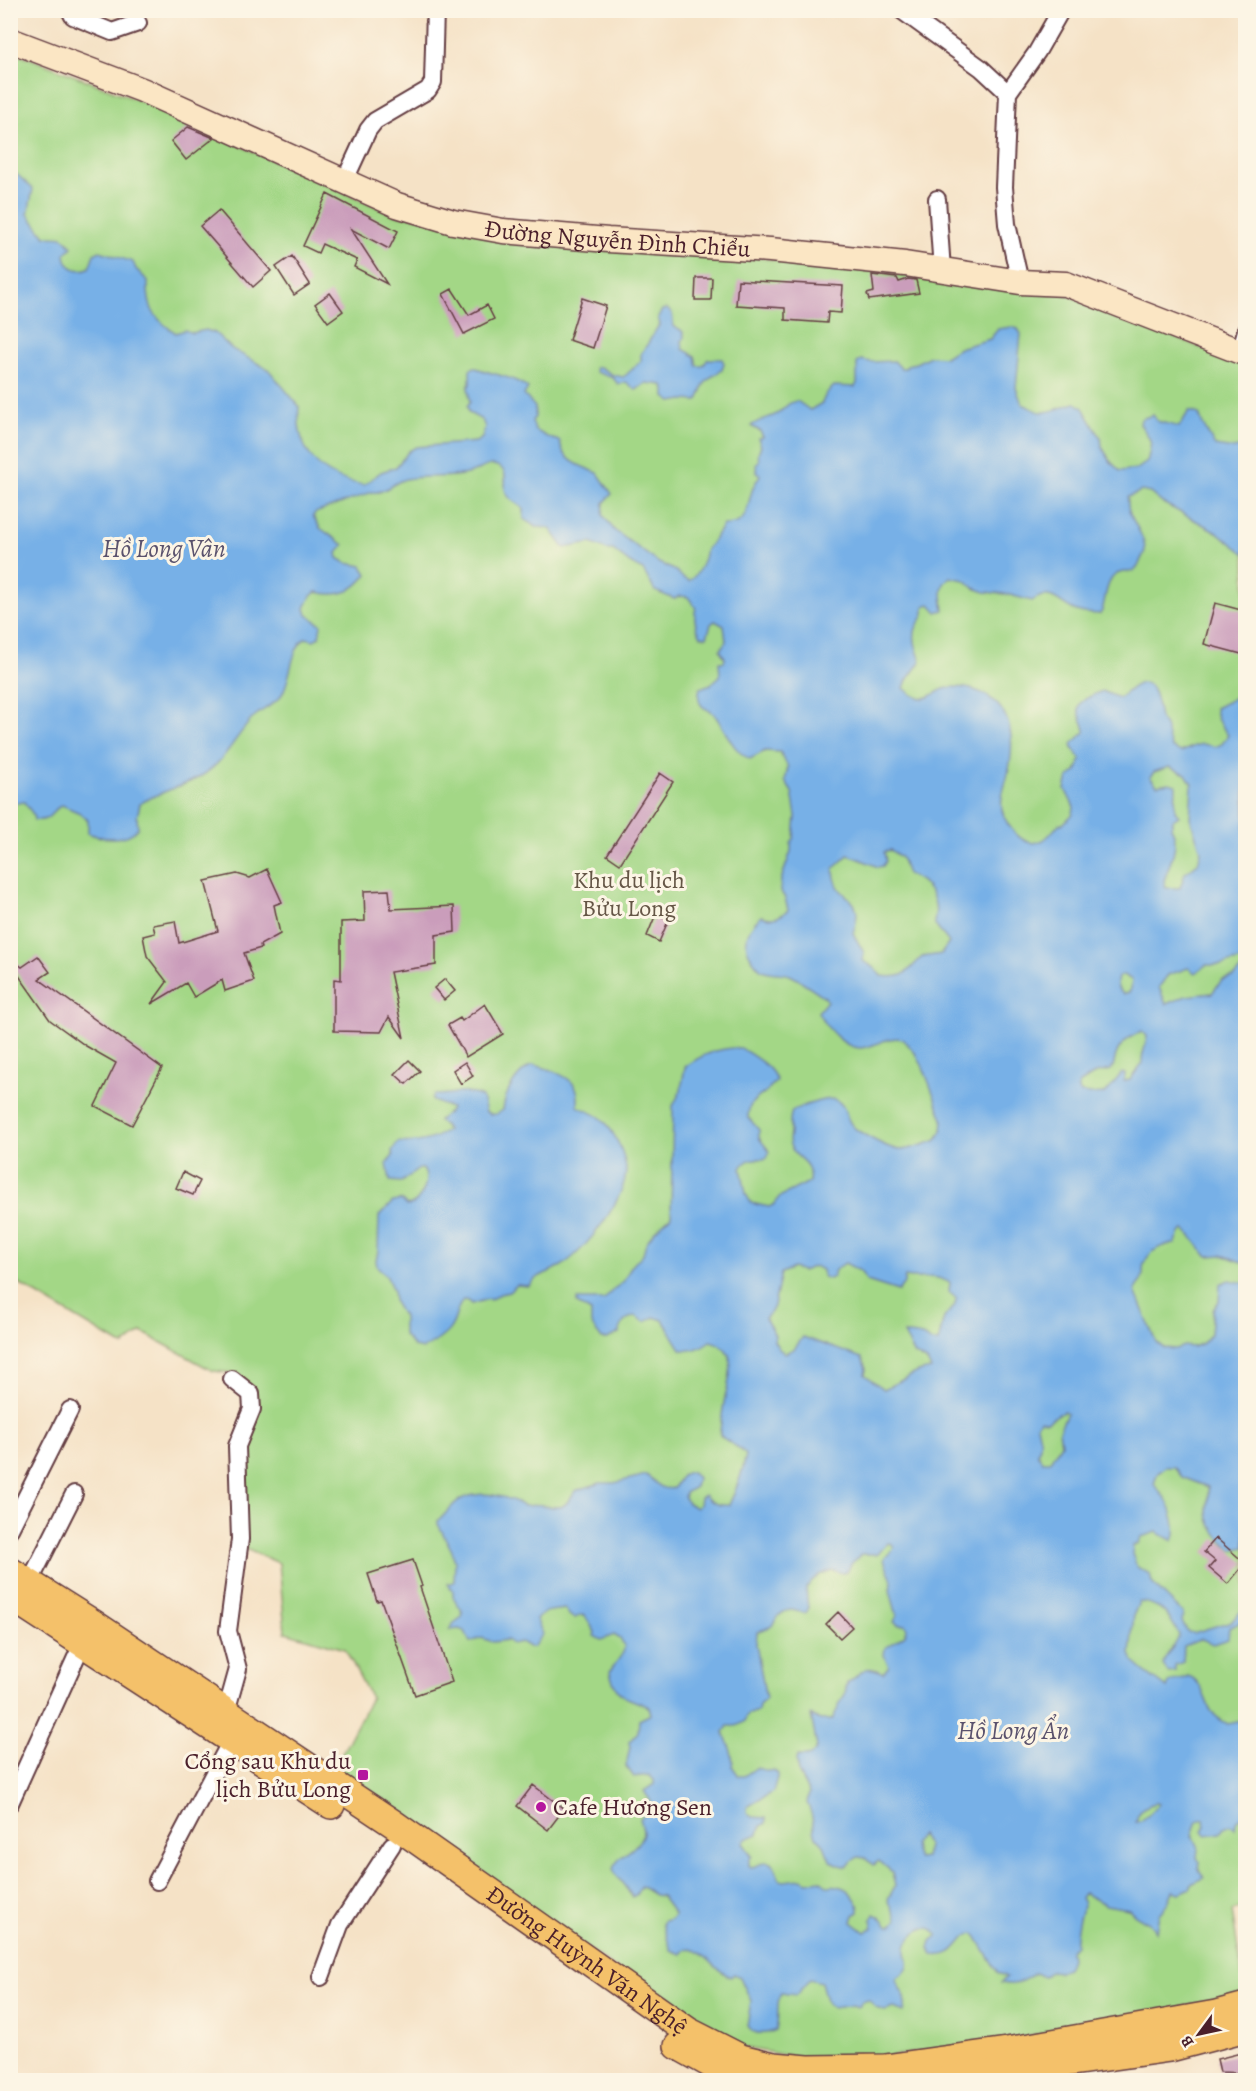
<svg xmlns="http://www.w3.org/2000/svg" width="1256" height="2091" viewBox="0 0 1256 2091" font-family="Alegreya,serif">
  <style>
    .green { fill: #a3d786; stroke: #767b58; stroke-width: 1.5 }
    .water { fill: #77b0e7; stroke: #606889; stroke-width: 1.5; fill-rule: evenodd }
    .building { fill: #ca9dbb }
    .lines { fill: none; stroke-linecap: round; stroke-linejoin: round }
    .minor-casing { stroke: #643c42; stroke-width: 20 }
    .secondary-casing { stroke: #643c42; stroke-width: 27 }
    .primary-casing { stroke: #643c42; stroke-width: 30 }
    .minor { stroke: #fff; stroke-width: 16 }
    .secondary { stroke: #fbe6c4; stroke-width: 24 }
    .primary { stroke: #f4c16b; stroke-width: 27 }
    .poi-dot { fill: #b5179e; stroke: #fcf5e5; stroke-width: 2 }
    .labels { text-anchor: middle; stroke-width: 6; stroke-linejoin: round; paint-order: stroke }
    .street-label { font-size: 24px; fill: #4a1f2b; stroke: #fcf5e5 }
    .park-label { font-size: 24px; fill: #655646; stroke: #fcf5e5 }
    .poi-label { font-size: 24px; fill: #4a1f2b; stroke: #fcf5e5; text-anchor: end }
    .water-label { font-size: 26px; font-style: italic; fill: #5a526d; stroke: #fcf5e5 }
  </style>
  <rect width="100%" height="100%" fill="#fcf5e5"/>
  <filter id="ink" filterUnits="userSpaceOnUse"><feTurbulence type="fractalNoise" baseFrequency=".0167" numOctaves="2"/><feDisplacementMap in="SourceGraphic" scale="12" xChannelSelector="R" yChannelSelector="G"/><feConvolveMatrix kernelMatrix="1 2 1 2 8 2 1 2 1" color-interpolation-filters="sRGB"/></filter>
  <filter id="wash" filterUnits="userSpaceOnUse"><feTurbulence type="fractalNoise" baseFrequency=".008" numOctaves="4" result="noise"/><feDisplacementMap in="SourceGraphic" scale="24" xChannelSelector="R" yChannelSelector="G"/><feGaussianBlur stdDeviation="1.35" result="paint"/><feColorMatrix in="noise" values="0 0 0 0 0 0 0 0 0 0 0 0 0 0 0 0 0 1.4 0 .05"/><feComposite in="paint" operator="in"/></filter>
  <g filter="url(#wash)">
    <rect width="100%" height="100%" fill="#f5e2c6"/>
    <path class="green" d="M11 51 140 101 395 215 1065 294 1245 365 1246 1906 1232 1911 1245 1995 999 2042 883 2057 808 2059 745 2048 693 2022 333 1771 371 1698 345 1649 285 1632 279 1563 245 1549 244 1446 258 1411 234 1373 213 1371 142 1332 123 1346 11 1279Z"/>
    <path class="water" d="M11 169 33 189 28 214 45 236C61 237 62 233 72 247L65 254C66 267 76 273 89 268L94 254 100 251 133 262 136 269 148 281C147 308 153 318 176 333L185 330 192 333 206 330 215 333 232 349 268 369 299 406C295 451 319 477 364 485L381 472 396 467 409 451 416 447 476 442 482 438 485 427 482 420 469 413 467 406 470 402 468 387 470 384V370L474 367C489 374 516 377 528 388L524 395 535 407V417L532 421 535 430 549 438 560 441C561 461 583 467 598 473L612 494 604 503 603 515 614 530 659 563 676 571 683 578 689 581C700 573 704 562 706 549L710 545 723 525C750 526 746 506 753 488 755 483 758 479 760 475L757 472 756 464 759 461 758 453 761 446 758 438 763 437 760 431 751 426C758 420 769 418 777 414 785 409 787 402 797 401L810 410 822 403 826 394 834 386 855 387 857 383V363L861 360 871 362 894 361 901 368H906L907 365 916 363 930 356 945 357 959 348 990 339 998 329 1011 327 1018 329 1021 334 1016 388 1022 404C1028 406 1035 411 1041 412 1053 413 1064 405 1076 403L1083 408 1101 438 1102 447 1111 462 1120 471 1137 469 1147 462C1153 440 1152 442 1140 424L1141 419 1153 415 1157 421 1179 427 1189 411 1199 414 1203 425 1215 446 1234 449 1245 446V554L1217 532 1161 502 1150 493 1142 491 1128 497C1125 517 1144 530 1145 549 1145 554 1141 558 1140 562 1134 579 1125 567 1114 576 1106 583 1105 601 1102 611L1100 614C1093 613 1086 614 1080 612 1061 608 1054 586 1032 601L1006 594 985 592 974 588 965 580 950 577C939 585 942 597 944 610L937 612 930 604 924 606C925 619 921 617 916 628 912 639 917 650 921 661L907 680 904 688C909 693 916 699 924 698 930 698 938 691 944 689 962 683 985 691 998 705 1016 725 1013 754 1007 778 1004 788 1000 799 1002 810 1006 826 1025 851 1043 840 1050 836 1054 829 1059 824H1063L1073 814 1074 807 1065 789 1068 778 1076 772 1081 759 1073 749 1072 744 1085 732C1085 720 1071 709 1084 700 1089 696 1096 694 1102 691L1119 698C1126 694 1134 683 1143 683 1156 682 1158 709 1160 718 1161 721 1164 723 1165 726 1168 733 1168 741 1172 748L1181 752C1196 746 1198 741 1215 747L1222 744 1228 735 1217 719 1215 708 1242 694 1245 695V1263L1222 1255 1208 1256C1198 1249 1194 1236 1184 1230L1180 1233 1175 1244C1162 1244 1149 1251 1144 1264 1142 1269 1144 1274 1142 1279 1140 1284 1136 1285 1135 1291L1156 1342 1164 1348 1175 1349 1184 1346 1193 1347 1203 1343 1211 1334 1213 1310 1219 1301 1220 1284 1229 1280 1245 1283V1547L1232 1550C1222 1541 1208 1526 1207 1512 1207 1504 1209 1495 1208 1487L1182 1477 1174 1467H1165L1157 1474 1154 1484C1157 1490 1162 1494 1166 1499 1172 1510 1179 1529 1173 1541L1157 1532 1141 1537 1139 1543 1133 1546 1132 1554 1137 1567 1150 1574 1152 1583 1183 1613 1182 1621 1188 1632 1193 1633 1232 1621 1245 1607C1246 1619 1239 1624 1229 1628L1228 1639 1213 1644 1202 1639 1184 1646 1183 1662 1175 1665V1671L1168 1672 1163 1665C1165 1652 1177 1647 1179 1635 1170 1617 1162 1603 1139 1602L1134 1614 1130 1654C1135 1669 1156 1678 1167 1688L1169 1683C1175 1679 1181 1680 1188 1676 1203 1680 1204 1701 1212 1712 1216 1717 1222 1721 1228 1724L1242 1721 1245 1714V1818H1239L1236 1821 1235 1829 1231 1825 1224 1828 1220 1833 1206 1835 1203 1830 1205 1828 1204 1819 1197 1821 1192 1835 1198 1848 1197 1858 1200 1862 1199 1869 1204 1878 1191 1884V1888L1180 1893 1173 1891 1168 1903 1159 1914 1156 1932 1149 1923 1135 1915 1129 1909 1106 1905 1084 1893 1081 1898 1084 1903C1079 1916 1075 1930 1076 1945L1070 1950 1071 1959 1067 1969 1059 1972 1050 1971 1044 1977 1036 1973C1022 1980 1019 1987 1001 1983L1006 1977 998 1973 975 1934C957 1934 960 1959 933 1955L929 1949 931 1941 938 1935C935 1931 933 1928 927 1928 917 1928 905 1941 906 1951 906 1958 911 1963 907 1969 904 1974 900 1975 896 1979 900 1997 909 1989 904 2012L894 2008 885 2011 876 2008 869 2000 861 2002 860 2006 857 2007 853 2005 833 2008 827 2004 821 1982 810 1979 796 1995 781 1993C775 2003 780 2017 776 2030 766 2034 754 2036 747 2026L751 2001 740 1977 734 1974 731 1977C714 1971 705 1948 685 1949L681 1954 671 1950 662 1924 664 1921 671 1919 675 1915 661 1896 655 1895 641 1886 636 1895 632 1897C626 1886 618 1880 613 1869 618 1853 639 1851 643 1832 643 1829 641 1822 640 1818L645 1815 652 1803 644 1791 654 1784V1780L649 1775 634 1777 626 1766 630 1747 629 1742 638 1732 639 1720 651 1714 649 1707C627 1696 617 1701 610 1672 617 1658 636 1647 614 1635L601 1640 594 1636 595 1632 585 1616 582 1615 575 1618 570 1616 565 1609C555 1611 542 1610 536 1619L543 1634 533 1647H529L521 1642 512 1644 507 1640 493 1642 482 1638 470 1642 464 1631 459 1629 449 1630 454 1623 462 1617 463 1612 453 1597V1591L448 1584 454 1582 455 1562 452 1551 438 1524V1521C448 1513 454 1500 466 1497 480 1492 498 1495 512 1500 517 1502 519 1505 525 1506 531 1507 536 1503 542 1505 563 1509 564 1509 575 1491L600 1483H614L646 1475C657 1482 659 1491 674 1488 679 1480 682 1471 692 1472L697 1478 695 1487 685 1493 684 1498 688 1503 696 1508 699 1505 700 1498 704 1495C711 1503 718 1506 729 1505 737 1488 742 1475 746 1455 739 1445 728 1444 720 1435 720 1423 723 1409 725 1397 730 1376 740 1348 710 1341 702 1347 691 1353 681 1349L663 1320 654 1317 645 1322 636 1316C625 1318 622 1323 619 1333L607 1339H602L591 1324V1312L577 1304V1300H604L614 1289 623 1282 631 1267 643 1254 646 1243 654 1232 671 1216 673 1106 681 1090 685 1067C702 1054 721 1047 741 1048 754 1057 771 1065 777 1081 771 1085 768 1091 763 1094 753 1101 749 1103 748 1117L759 1130V1138L770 1152 765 1159C755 1158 747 1158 741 1168L746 1194 751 1203 769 1207 775 1204 779 1197 809 1182C812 1158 797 1163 790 1145 788 1140 790 1136 790 1131 790 1123 789 1119 792 1111 801 1106 827 1097 836 1100 845 1104 846 1117 851 1124 856 1132 891 1150 901 1150 912 1149 926 1144 937 1140L942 1130 943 1119 923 1067 916 1054 903 1039C888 1036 880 1044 866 1047 846 1053 826 1027 818 1012L827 1001 825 997C814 990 801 980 790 975 781 972 771 974 762 970 759 968 755 963 753 960 740 943 748 928 761 916 773 920 779 918 788 910L785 898 780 890 781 880 791 851V844L794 838 796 816 792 792 785 781 788 767 780 752 765 751 750 759C732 751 726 730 714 714 711 710 706 710 702 706 698 701 698 694 700 688L711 684 720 676 719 662H724L725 658 720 650 726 641 724 626 715 621 711 624 707 637 701 636C696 629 693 616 696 608L688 597 680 596 674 599 655 591 643 570 630 563 613 550H607L591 543 564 548 550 528 536 527 524 519V509C518 504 506 498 505 489 505 483 507 472 501 468 489 460 482 470 471 473 450 479 427 475 406 479 393 482 385 494 372 492L315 513 313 516 320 528 344 545 337 553 338 558 346 563 362 566 367 574C353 593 339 597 316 592L311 596 305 608 307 615 321 624 319 637 314 640 306 638C290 648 292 679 281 696 274 705 263 709 255 716 236 734 227 760 203 775 184 787 159 791 140 804L137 817 138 828C127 842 102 839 88 833V820L80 813 62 805C49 812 52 822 34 820L33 814 24 802 11 804ZM1169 767 1186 774 1192 784 1190 818 1201 851 1198 863 1185 873 1180 888H1166L1164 881C1169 864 1181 844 1171 827L1173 820 1179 816 1175 810 1176 785 1169 783 1157 785 1150 777 1154 772ZM890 850C907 860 900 859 907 874 928 881 940 901 934 922 937 931 945 935 949 943L941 954 922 957C906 972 907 979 881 976L875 968 863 961 864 953 853 933C868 889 834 906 834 868L848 855C859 858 868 863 878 867L883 866 886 861 884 852ZM1242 960 1245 966 1233 977 1222 980 1212 993 1186 996 1166 1004 1159 987 1168 975 1188 968 1195 973 1206 965H1221ZM1123 975 1132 980 1131 989 1129 992 1123 994C1117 990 1116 984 1118 977ZM1142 1031 1147 1036C1147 1047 1141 1051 1142 1063L1130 1080 1124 1081 1125 1074 1122 1073C1103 1094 1113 1097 1081 1093L1079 1090V1084L1096 1073 1111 1070C1115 1065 1114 1061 1116 1055 1120 1043 1131 1036 1142 1031ZM845 1263 860 1271 867 1281 898 1291 904 1283 905 1277C924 1281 930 1272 950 1283L949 1292 956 1298C956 1310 949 1310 944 1318 941 1326 941 1334 938 1342H931C926 1335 912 1334 904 1334L915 1355 927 1361 931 1369 918 1372 884 1389 865 1375 866 1369 862 1358 803 1337 794 1349 785 1353 779 1349 774 1341 775 1335 765 1318 771 1312 774 1306 781 1273 793 1268 802 1271 815 1266 822 1270 823 1277 829 1279 833 1277 835 1270ZM1064 1411 1067 1413 1059 1430 1061 1444 1050 1461H1042L1037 1453C1044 1443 1038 1434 1037 1424L1040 1420 1048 1421ZM888 1543 892 1544 894 1548 884 1559C886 1571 896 1578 890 1590L897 1616 894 1622 899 1625H905L907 1629 905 1635 885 1648 884 1655 889 1666 883 1673C862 1662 863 1674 847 1683L845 1694 832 1720H820L811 1715 817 1747C814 1756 807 1757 798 1756L796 1759 798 1772 809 1793 807 1803C815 1818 811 1822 816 1837 832 1846 819 1861 847 1867L852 1861 858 1857 865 1858 873 1865 879 1861 892 1872 895 1886 888 1899 897 1920 891 1926H888L880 1917 874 1914 871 1919 873 1928 865 1932 852 1922 854 1915 859 1912C860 1902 849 1888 838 1886 835 1885 831 1886 828 1886L820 1880 808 1882 801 1879 784 1881 780 1880 772 1863 766 1862 752 1867 749 1866V1860L752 1856 743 1843 746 1839 758 1834 761 1826 766 1823V1818L752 1817 747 1813V1807L773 1792 778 1774 774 1770 769 1771 756 1768 744 1776H739L732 1766C735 1755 727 1743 724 1732L728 1726H736L744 1722 747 1715 758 1711 759 1705 766 1699 756 1644 757 1632 772 1626C776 1617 785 1607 796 1611 800 1612 803 1613 806 1613L808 1608 806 1588 819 1575 832 1570 842 1573 847 1572 851 1564 861 1554H877ZM1156 1803 1159 1804C1154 1810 1147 1816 1141 1821L1136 1822C1138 1811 1146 1805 1156 1803ZM921 1835 928 1846 925 1858 918 1859 915 1852 914 1843Z
      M667 309 672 313 674 327C681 329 684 331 684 338L682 341 683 349 695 356 697 366H703L708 359H722L724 363 722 370C714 375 706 379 703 387 701 393 701 396 697 401L683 400 672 402 665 397V389L663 385 646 383 636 390 626 382 618 384 613 378 596 372 595 368 600 367 613 375 623 377 626 375 641 361V353C649 344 653 333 660 324L658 318 662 310Z
      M532 1065C543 1066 569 1076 575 1086 579 1092 578 1099 578 1106 587 1112 598 1113 605 1122 615 1134 625 1154 626 1169 626 1199 587 1248 563 1265 555 1270 541 1274 534 1280 532 1282 531 1284 528 1286L517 1285 509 1292 500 1294 490 1300 488 1299 471 1304 469 1301 463 1300C456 1308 457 1318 451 1327 446 1336 432 1344 423 1349L414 1347 403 1334V1317L394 1302 393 1291 387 1277 377 1266 376 1261 378 1251 379 1216 393 1202 401 1200 407 1206C421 1204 431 1180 423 1169H419L401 1182 390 1181 387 1163 393 1156 392 1151 398 1142C414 1144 434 1141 447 1130L444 1125 438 1121 449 1112 451 1108 433 1101 432 1098 434 1095C450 1095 468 1089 482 1097L486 1112C493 1116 496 1115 503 1110 505 1092 516 1074 532 1065Z"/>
    <g id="blocks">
      <path class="building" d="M188 127 214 138 186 160 171 141Z
        M327 194 398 231 389 249 351 229 387 284 354 267 357 260 322 244 318 253 303 246Z
        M219 210 271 271 253 287 200 226Z
        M292 256 310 284 294 295 276 267Z
        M872 275 897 278 899 282 908 279 916 280 919 293 869 300 867 294 874 292Z
        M696 278H712L711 300H695Z
        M738 280 843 286 841 313 828 312 827 323 785 320V308L736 305Z
        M452 289 469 315 487 305 494 319 464 334 443 294Z
        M330 293 343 311 328 322 315 304Z
        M582 298 606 306 593 348 569 340Z
        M1215 603 1245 611V655L1204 644Z
        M660 773 673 782 620 864 607 855Z
        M267 869 282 902 274 905 280 934 260 945 261 948 244 953 254 981 225 991 222 980 194 997 186 983 151 1004 167 982 147 956 143 936 155 933 153 925 175 921 179 943 218 931 205 881 237 874 250 878Z
        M389 890 391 909 454 906 455 932 436 935V965L390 972 404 1038 389 1017 381 1032 334 1031V979L341 980V922L365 921 364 891Z
        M656 914 669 919 659 942 647 936Z
        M38 956 50 972 39 979 162 1068 132 1125 95 1106 116 1063 86 1046 50 1020 10 963V958L22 967Z
        M445 979 455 991 444 1000 434 988Z
        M485 1004 503 1034 466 1057 448 1025 460 1018 462 1021Z
        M409 1060 420 1071 406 1084 395 1074Z
        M465 1062 473 1076 461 1084 453 1070Z
        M183 1172 200 1181 193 1195 176 1188Z
        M1216 1538 1245 1563 1228 1584 1209 1568 1215 1561 1204 1552Z
        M413 1560 422 1586 420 1587 452 1682 415 1695 381 1600 377 1601 368 1574Z
        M838 1612 852 1627 840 1638 826 1624Z
        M533 1785 564 1809 548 1830 517 1806Z
        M1245 2052V2073L1220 2072 1217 2059Z"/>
    </g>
  </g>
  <g filter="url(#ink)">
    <use href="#blocks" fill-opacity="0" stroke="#643c42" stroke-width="1.5"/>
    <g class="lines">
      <defs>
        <path id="minor" d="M70 10 73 16 112 32 138 23
          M901 10 981 68 1008 93 1004 187 1007 224 1020 282
          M1008 93 1037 52 1061 10
          M344 182 368 130 375 121 428 90 433 82 435 10
          M937 199 942 270
          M1240 352 1246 331
          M10 1529 70 1410
          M29 1583 74 1494
          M226 1712 238 1669 228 1631 240 1539 237 1446 252 1409 251 1394 232 1379
          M10 1803 83 1642
          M157 1881 232 1739
          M321 1977 340 1925 392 1845"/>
        <g id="secondary">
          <path id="s1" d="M10 40 142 90 397 205 453 222 503 231 608 240 770 250 905 264 1020 282 1066 284 1246 354"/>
        </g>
        <g id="primary">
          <path id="s2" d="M10 1571 94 1624 394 1824 688 2031 741 2058 774 2066 808 2069 885 2068 1007 2051 1216 2014 1246 2006"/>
          <path d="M10 1596 331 1805"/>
          <path d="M678 2046 714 2066 750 2080"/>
          <path d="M945 2080 1170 2048 1246 2028"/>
        </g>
      </defs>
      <use href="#minor" class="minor-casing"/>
      <use href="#secondary" class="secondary-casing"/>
      <use href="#primary" class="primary-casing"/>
      <use href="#minor" class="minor"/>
      <use href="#secondary" class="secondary"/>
      <use href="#primary" class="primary"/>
    </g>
  </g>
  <g class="poi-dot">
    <rect x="357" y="1769" width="12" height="12" rx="3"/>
    <circle cx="541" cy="1807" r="6"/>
  </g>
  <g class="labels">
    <g class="street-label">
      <text dy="8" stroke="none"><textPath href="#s1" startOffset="645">Đường Nguyễn Đình Chiểu</textPath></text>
      <text dy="8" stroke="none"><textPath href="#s2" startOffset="696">Đường Huỳnh Văn Nghệ</textPath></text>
    </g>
    <g class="park-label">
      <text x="629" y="888">Khu du lịch<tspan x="629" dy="28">Bửu Long</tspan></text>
    </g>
    <g class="poi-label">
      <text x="351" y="1769">Cổng sau Khu du<tspan x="351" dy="28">lịch Bửu Long</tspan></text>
      <text x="553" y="1815" text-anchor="start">Cafe Hương Sen</text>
    </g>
    <g class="water-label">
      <text x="164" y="557">Hồ Long Vân</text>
      <text x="1013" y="1739">Hồ Long Ẩn</text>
    </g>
  </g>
  <rect width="1256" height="2091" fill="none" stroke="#fcf5e5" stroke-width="36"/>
  <g transform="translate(1199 2034) rotate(237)" stroke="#fcf5e5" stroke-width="4.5" paint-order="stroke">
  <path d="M0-4.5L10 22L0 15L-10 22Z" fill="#4a1f2b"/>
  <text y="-9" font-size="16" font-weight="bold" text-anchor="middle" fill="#4a1f2b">B</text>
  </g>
</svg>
